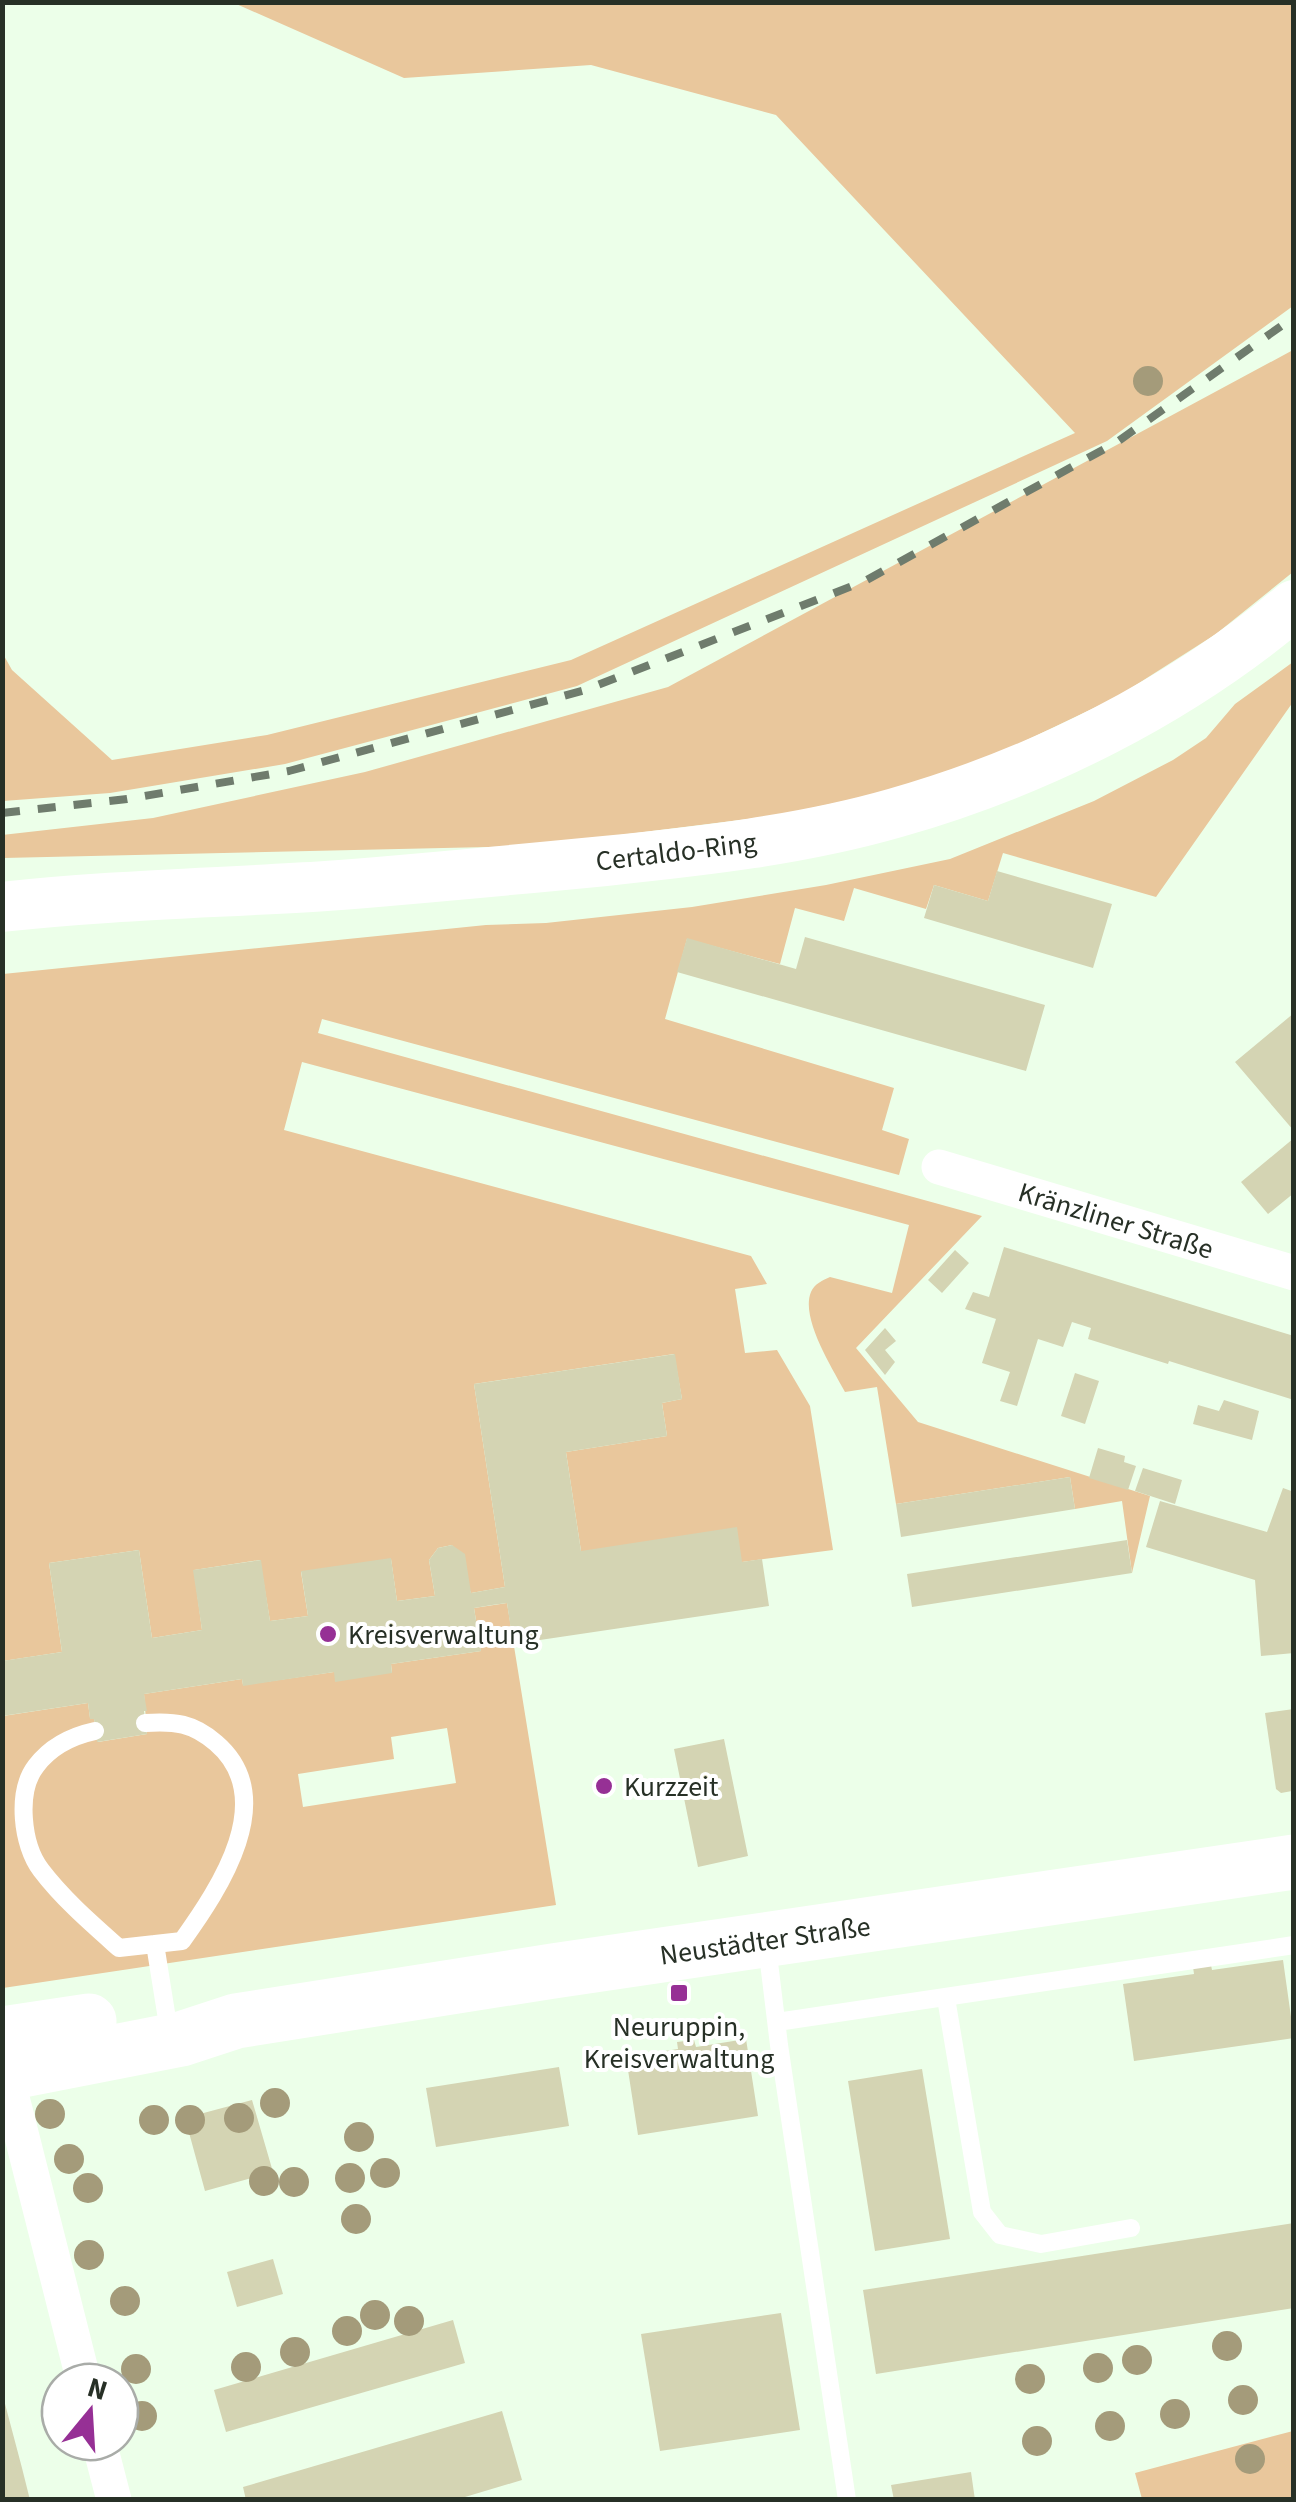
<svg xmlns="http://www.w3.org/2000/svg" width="1296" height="2502" viewBox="0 0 1296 2502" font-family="'Source Sans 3',sans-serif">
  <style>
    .green { fill: #e9c79c; fill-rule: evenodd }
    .building { fill: #d4d4b3 }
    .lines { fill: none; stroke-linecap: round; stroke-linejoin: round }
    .service { stroke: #fff; stroke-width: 18 }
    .minor { stroke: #fff; stroke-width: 35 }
    .secondary { stroke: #fff; stroke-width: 50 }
    .primary { stroke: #fff; stroke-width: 55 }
    .rail { stroke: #6f7c6d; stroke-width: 8; stroke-dasharray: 18 18; stroke-linecap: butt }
    .tree { fill: #a49b7a }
    .poi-dot { fill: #963095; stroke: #fff; stroke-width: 4 }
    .labels { text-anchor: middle; stroke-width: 8; stroke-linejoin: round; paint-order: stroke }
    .street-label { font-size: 28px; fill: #273026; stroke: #fff }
    .poi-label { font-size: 28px; fill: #273026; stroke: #fff; text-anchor: start }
  </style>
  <rect width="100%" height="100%" fill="#ecffe9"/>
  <path class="green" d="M234 3H1293V306L1107 441 577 686 285 764 110 793 3 801V654L12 670 112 760 267 735 571 660 1075 433 776 115 591 65 404 78Z
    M1293 350V572L1216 634 1117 697 987 759 887 792 779 815 532 846 3 858 2 835 153 818 365 772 668 687Z
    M1293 662V702L1156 897 1003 853 988 901 934 885 926 909 854 888 844 921 795 908 780 964 687 939 665 1019 894 1088 882 1130 909 1139 899 1175 322 1019 318 1033 982 1216 856 1348 918 1422 1150 1496 1132 1573 1122 1501 1075 1509 1070 1477 896 1504 877 1387 845 1392C833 1369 800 1318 811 1292 814 1284 823 1280 830 1277L892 1293 909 1225 302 1062 284 1130 751 1256 767 1284 735 1289 745 1353 777 1350 810 1406 833 1550 742 1562 581 1551 566 1452 667 1436 662 1403 682 1399 674 1354 474 1384 505 1587 471 1593 452 1545 438 1548 429 1560 435 1596 397 1601 391 1559 301 1572 308 1616 270 1621 260 1560 194 1570 202 1630 152 1638 139 1550 49 1563 62 1652 3 1661V974L486 925 546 923 692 907 826 885 950 859 1094 801 1173 760 1206 738 1235 704Z
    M507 1603 556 1905 3 1988V1716L88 1703 90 1718 94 1719 98 1742 147 1734 144 1694 242 1679 243 1685 334 1672 392 1673 391 1664 481 1651 474 1608ZM447 1728 456 1783 303 1807 298 1774 394 1759 391 1737Z
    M1293 2431V2499H1142L1135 2473Z"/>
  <path class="building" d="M997 871 1112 904 1093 968 924 918 934 885 988 901Z
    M805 937 1045 1005 1026 1071 677 972 687 938 796 969Z
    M1294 1013V1131L1235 1062Z
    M1294 1138V1193L1268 1214 1241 1182Z
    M1004 1247 1294 1336V1400L1169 1361 1168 1364 1088 1339 1091 1328 1072 1322 1063 1347 1038 1339 1017 1406 1000 1401 1010 1372 982 1363 996 1319 965 1309 973 1292 989 1297Z
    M955 1250 969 1263 942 1293 928 1280Z
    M885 1328 896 1341 885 1350 895 1362 885 1375 865 1350Z
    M675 1354 682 1399 662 1403 667 1436 566 1452 581 1551 737 1527 742 1562 762 1559 769 1606 513 1644 507 1603 492 1605 474 1608 481 1651 391 1664 392 1673 335 1682 334 1672 243 1686 242 1679 144 1694 147 1711H144L147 1734 97 1742 94 1719H90L88 1703 2 1716V1661L62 1652 49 1563 139 1550 152 1638 202 1630 193 1570 261 1560 270 1621 308 1616 301 1571 391 1558 397 1601 435 1596 429 1560 438 1548 452 1545 465 1554 471 1593 505 1587 474 1384Z
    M1075 1373 1099 1381 1085 1424 1061 1416Z
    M1224 1400 1259 1411 1252 1440 1193 1424 1198 1405 1219 1411Z
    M1098 1448 1125 1456 1124 1462 1136 1466 1128 1490 1089 1478Z
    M1143 1468 1182 1480 1175 1504 1135 1491Z
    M1070 1477 1075 1509 901 1537 896 1504Z
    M1283 1488 1294 1492V1653L1261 1656 1255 1580 1146 1547 1160 1501 1267 1532Z
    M1127 1540 1132 1573 912 1607 907 1574Z
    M1294 1709V1789L1292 1791 1281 1793 1276 1789 1265 1713Z
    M724 1739 748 1856 698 1867 674 1749Z
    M1283 1960 1294 2038 1134 2061 1123 1984 1194 1974 1193 1967 1211 1965 1212 1970Z
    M746 2039 758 2116 638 2135 626 2057 678 2049 677 2042 694 2040 696 2047Z
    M559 2067 569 2126 436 2147 426 2088Z
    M922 2069 950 2239 875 2251 848 2081Z
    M252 2100 273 2172 205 2191 185 2118Z
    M1294 2223V2308L876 2374 863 2290Z
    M273 2259 283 2294 237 2307 227 2272Z
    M781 2313 800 2430 660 2451 641 2334Z
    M453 2320 465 2363 226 2432 214 2390Z
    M4 2400 22 2468 30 2500H2Z
    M502 2411 522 2480 455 2500H246L243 2487Z
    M971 2472 975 2500H894L891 2485Z"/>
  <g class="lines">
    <path class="service" d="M95 1731C72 1736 51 1746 36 1766 16 1792 22 1845 41 1870 63 1899 92 1924 119 1948L182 1941C220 1888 280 1798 216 1743 193 1723 175 1721 145 1723
      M155 1944 167 2019
      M767 1946 779 2045 847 2500
      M946 1998 982 2212 1000 2235 1041 2244 1131 2228
      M777 2022 1294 1945"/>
    <path class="minor" d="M939 1167 1294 1273
      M2 2058 84 2382
      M99 2442 114 2500"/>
    <path class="secondary" d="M2 907C110 895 218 893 326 886 419 879 512 870 605 861 702 851 801 840 895 813 1039 772 1179 702 1294 605"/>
    <path class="primary" d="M2 2034 89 2021
      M2 2074 181 2039 236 2021 553 1971 1294 1862"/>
    <path class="rail" d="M2 813 127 799 289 771 585 690 865 581 1117 442 1294 317"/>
  </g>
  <g class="tree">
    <circle cx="1148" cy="381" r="15"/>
    <circle cx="275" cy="2103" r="15"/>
    <circle cx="50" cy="2114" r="15"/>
    <circle cx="239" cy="2118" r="15"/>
    <circle cx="154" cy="2120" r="15"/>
    <circle cx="190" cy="2120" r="15"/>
    <circle cx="359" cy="2137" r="15"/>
    <circle cx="69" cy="2159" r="15"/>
    <circle cx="385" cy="2173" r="15"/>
    <circle cx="350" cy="2178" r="15"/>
    <circle cx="264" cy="2181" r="15"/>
    <circle cx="294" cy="2182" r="15"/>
    <circle cx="88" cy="2188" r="15"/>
    <circle cx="356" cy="2219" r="15"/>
    <circle cx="89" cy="2255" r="15"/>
    <circle cx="125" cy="2301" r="15"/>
    <circle cx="375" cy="2315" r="15"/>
    <circle cx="409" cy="2321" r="15"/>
    <circle cx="347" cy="2331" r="15"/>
    <circle cx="1227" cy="2346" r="15"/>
    <circle cx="295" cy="2352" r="15"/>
    <circle cx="1137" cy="2360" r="15"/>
    <circle cx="246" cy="2367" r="15"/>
    <circle cx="1098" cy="2368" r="15"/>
    <circle cx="136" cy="2369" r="15"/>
    <circle cx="1030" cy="2379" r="15"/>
    <circle cx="1243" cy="2400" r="15"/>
    <circle cx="1175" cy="2414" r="15"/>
    <circle cx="142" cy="2416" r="15"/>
    <circle cx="1110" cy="2426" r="15"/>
    <circle cx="1037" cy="2441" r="15"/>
    <circle cx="1250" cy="2459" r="15"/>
  </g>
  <g class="poi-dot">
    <circle cx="328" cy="1634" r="10"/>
    <circle cx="604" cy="1786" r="10"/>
    <rect x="669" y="1983" width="20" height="20" rx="5"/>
  </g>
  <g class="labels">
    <g class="street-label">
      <text transform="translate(676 851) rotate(-7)" y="10">Certaldo-Ring</text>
      <text transform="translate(1116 1220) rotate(17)" y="10">Kränzliner Straße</text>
      <text transform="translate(765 1940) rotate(-8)" y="10">Neustädter Straße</text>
    </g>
    <g class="poi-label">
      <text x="348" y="1644">Kreisverwaltung</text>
      <text x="624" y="1796">Kurzzeit</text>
      <text x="679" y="2036" text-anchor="middle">Neuruppin,<tspan x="679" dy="32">Kreisverwaltung</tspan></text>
    </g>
  </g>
  <rect width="1296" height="2502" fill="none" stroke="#273026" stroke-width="10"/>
  <g transform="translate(90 2412) rotate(18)"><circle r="48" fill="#ffffff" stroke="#a9aca8" stroke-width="2.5"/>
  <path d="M0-8L18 38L0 25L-18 38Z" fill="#963095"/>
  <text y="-15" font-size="28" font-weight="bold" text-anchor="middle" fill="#273026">N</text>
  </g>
</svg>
